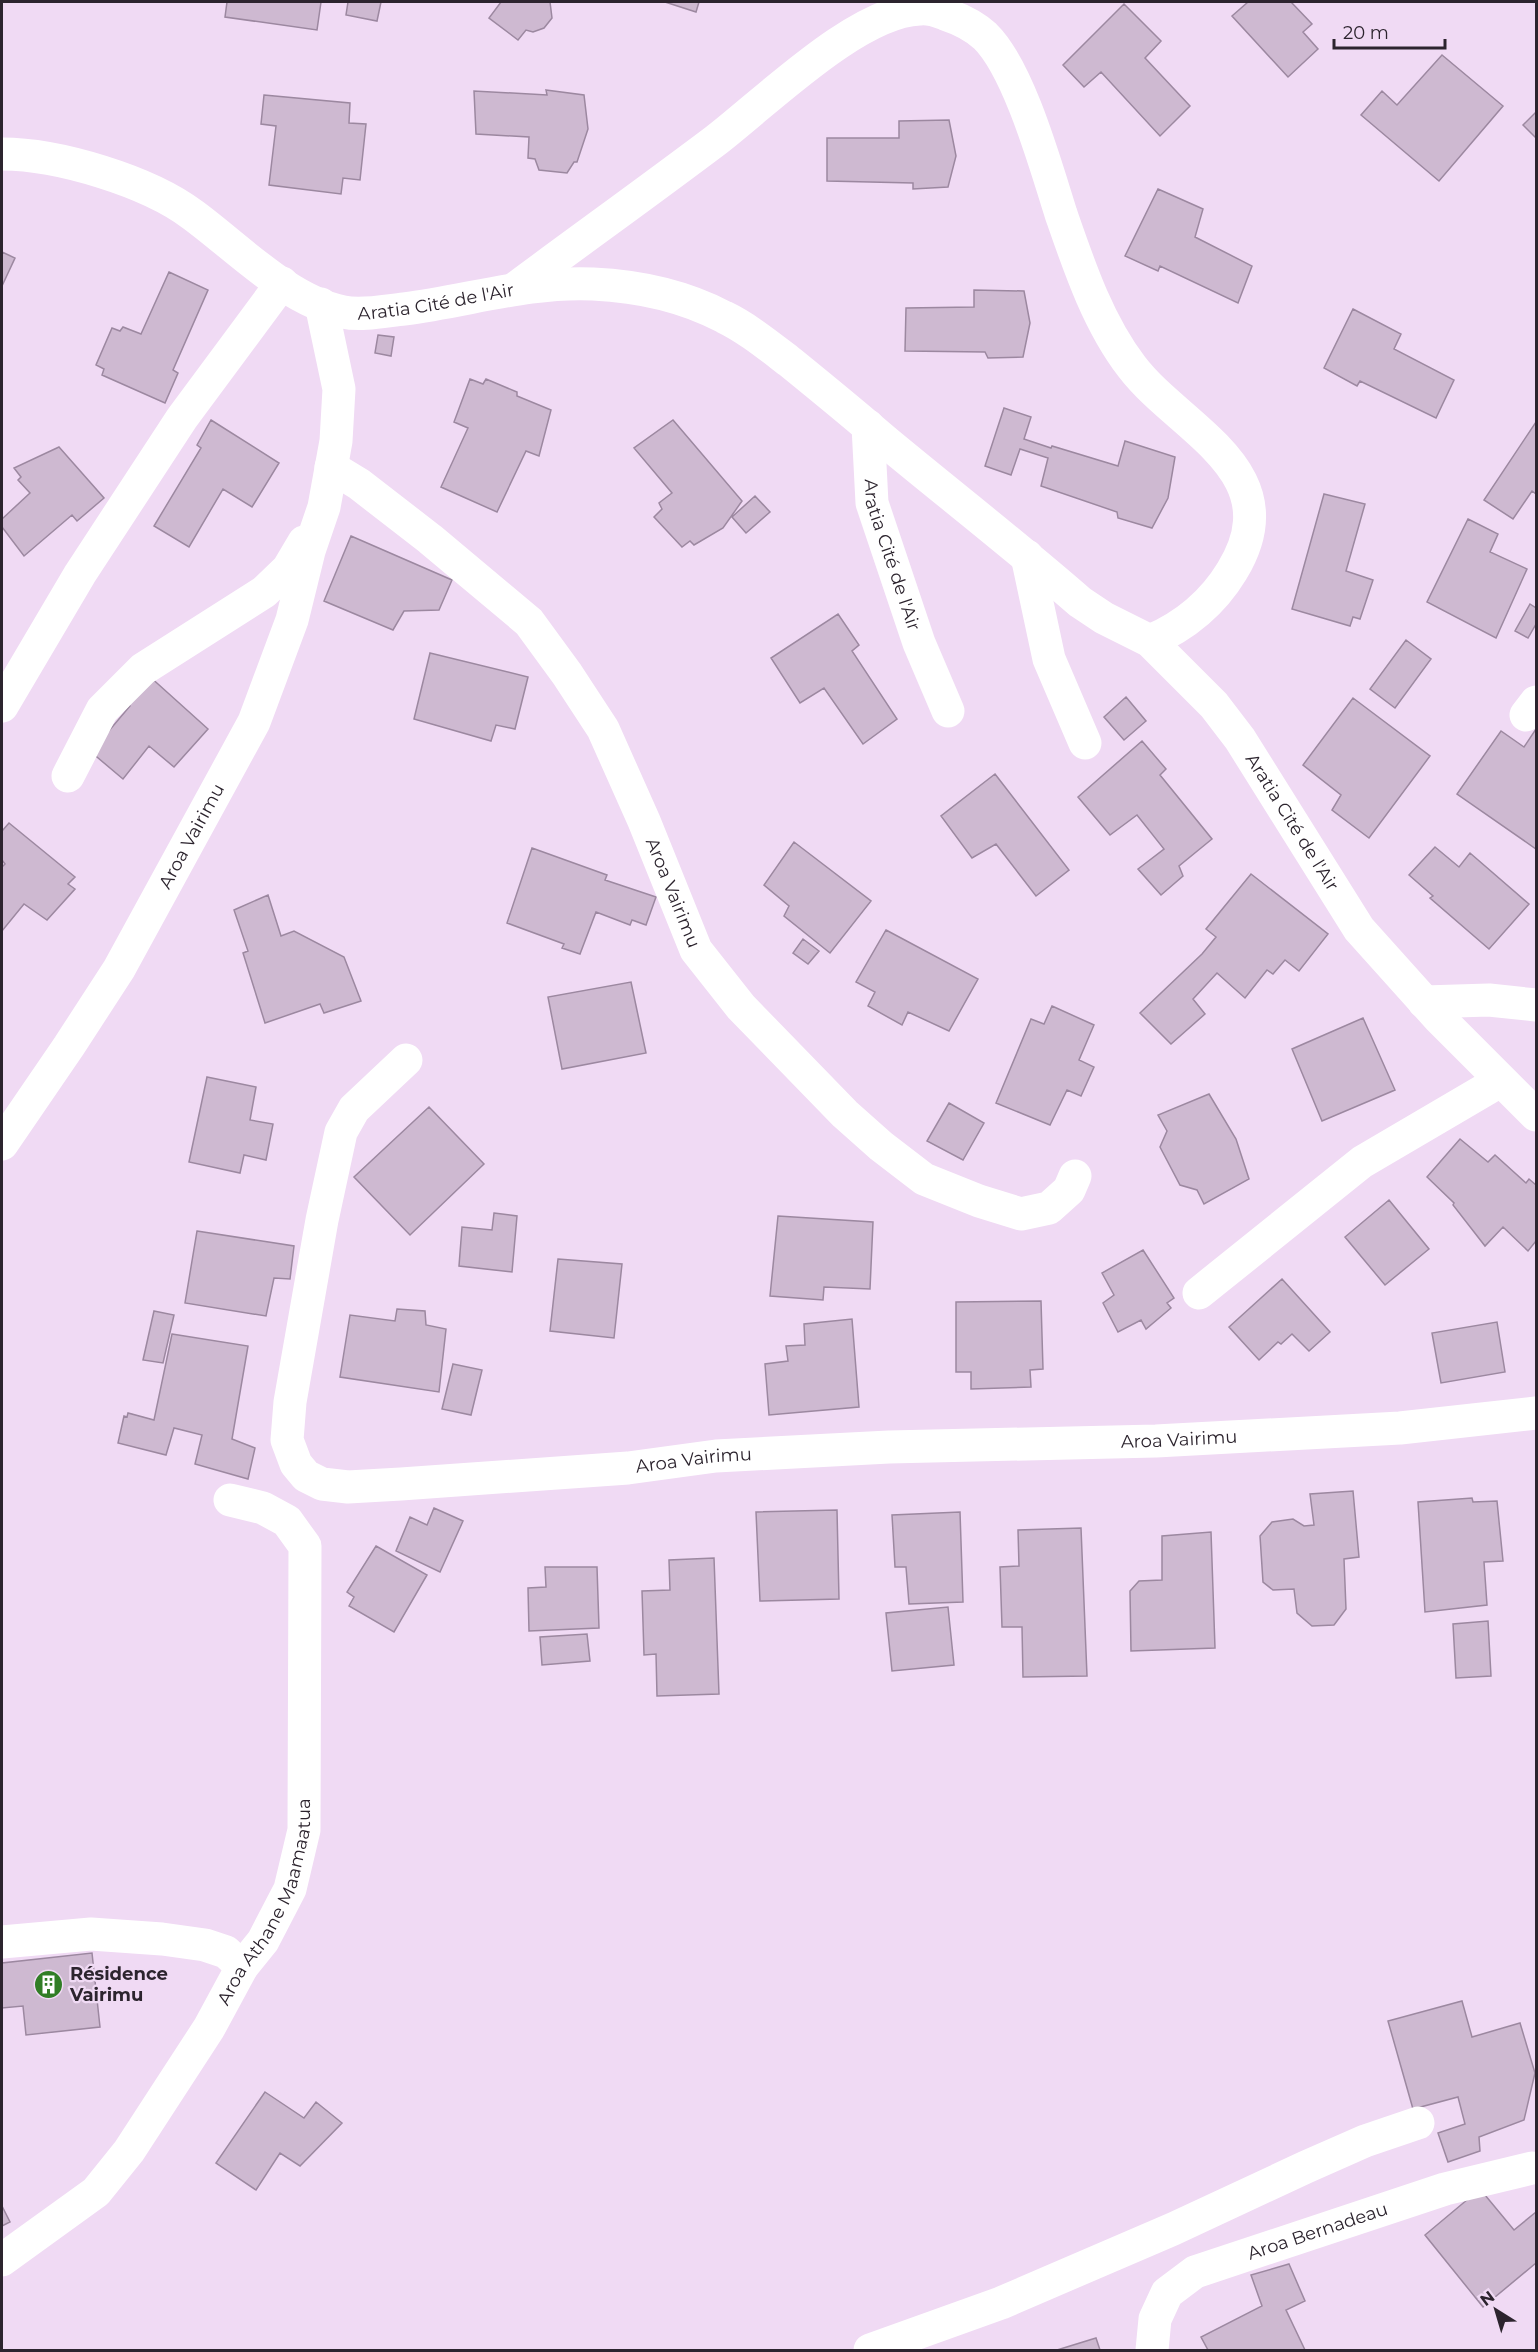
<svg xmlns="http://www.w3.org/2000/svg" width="1538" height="2352" viewBox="0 0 1538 2352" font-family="Montserrat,sans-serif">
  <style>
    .building { fill: #ceb9d1; stroke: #9c88a0; stroke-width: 1.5 }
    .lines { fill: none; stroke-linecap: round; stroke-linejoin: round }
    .minor { stroke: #fff; stroke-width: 33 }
    .labels { text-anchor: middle; stroke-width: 4.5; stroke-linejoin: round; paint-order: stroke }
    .street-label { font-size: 18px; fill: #2c242e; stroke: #f0daf4 }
    .poi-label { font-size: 18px; font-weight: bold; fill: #2c242e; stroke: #f0daf4; text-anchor: start }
  </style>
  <rect width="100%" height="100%" fill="#f0daf4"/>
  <path class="building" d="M227 2H321L317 30 225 17Z
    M348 2H381L377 21 346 15Z
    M501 2H550L552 18 544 28 533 32 526 30 518 40 489 18Z
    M665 2H699L696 12Z
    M1248 2H1291L1312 24 1303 32 1318 49 1288 77 1232 16Z
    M1124 4 1161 41 1145 58 1190 106 1160 136 1101 72 1084 87 1063 65Z
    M1442 55 1503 106 1439 181 1361 115 1382 91 1397 105Z
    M546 90 584 95 588 129 577 162H574L567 173 539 170 535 159 528 158 529 137 476 134 474 91 547 95Z
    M264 95 350 103 349 123 366 124 360 180 343 178 341 194 269 185 276 126 261 124Z
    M1536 112V138L1523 125Z
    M949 120 956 156 948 187 913 189V183L827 181V138H899V121Z
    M1158 189 1203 209 1195 237 1252 266 1238 303 1160 266 1158 271 1125 256Z
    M2 252 15 258 2 286Z
    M169 272 208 290 173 370 178 373 165 403 102 375 104 369 96 365 112 328 120 331 123 327 141 334Z
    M974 290 1024 291 1030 323 1023 357 988 358 985 352 905 351 906 308 974 307Z
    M1353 309 1401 334 1394 349 1454 380 1436 418 1360 381 1357 386 1324 368Z
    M378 335 394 337 391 356 375 353Z
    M470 379 483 384 486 379 517 392V396L551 410 539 456 526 451 497 512 441 487 468 428 454 422Z
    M1004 408 1031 417 1024 439 1051 448 1052 446 1118 466 1125 441 1175 457 1168 498 1152 528 1118 518 1117 512 1041 486 1048 458 1020 449 1011 475 985 466Z
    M211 420 279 463 252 507 223 489 189 547 154 526 201 448 197 445Z
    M673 420 742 501 723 528 694 545 690 541 682 547 654 517 662 509 659 503 672 493 634 448Z
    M1536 422V494L1532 491 1513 519 1484 500Z
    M59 447 104 498 77 521 72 515 24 556 2 527V519L30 493 18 480 21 477 14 468Z
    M1324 494 1365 504 1346 571 1373 580 1360 619 1353 617 1350 626 1292 609Z
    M755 496 770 512 746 533 732 517Z
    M1468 519 1498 534 1490 552 1527 569 1496 638 1427 602Z
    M351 536 452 580 439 610 404 611 393 630 324 601Z
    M1530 604 1536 608V624L1528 638 1515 631Z
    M838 614 859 645 852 651 897 719 863 744 824 688 800 703 771 658Z
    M1406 640 1431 659 1395 708 1370 689Z
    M430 653 528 677 515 729 496 725 491 741 414 719Z
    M148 675 208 729 174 767 149 746 123 779 91 752 130 706 126 700Z
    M1126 697 1146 721 1124 740 1104 717Z
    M1353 698 1430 756 1369 838 1332 810 1341 795 1303 765Z
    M1536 729V849L1457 794 1501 731 1524 747Z
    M1142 741 1166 769 1160 775 1212 839 1179 866 1183 876 1161 895 1138 869 1164 849 1137 815 1110 835 1078 797Z
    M995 774 1069 870 1036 896 996 844 972 858 941 816Z
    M9 823 75 877 68 884 75 889 47 920 24 904 2 931V867L5 864 2 860V831Z
    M794 842 871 901 830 953 784 916 789 906 764 885Z
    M1435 847 1459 867 1470 853 1529 904 1489 949 1430 898 1433 896 1409 875Z
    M532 848 607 875 605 880 656 897 646 925 632 920 630 925 596 912 580 954 562 948 564 944 507 923Z
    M1251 874 1328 934 1299 971 1285 960 1273 974 1267 970 1245 998 1217 973 1193 999 1205 1014 1171 1044 1140 1013 1202 954 1216 937 1206 929Z
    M268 895 281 936 294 931 344 957 361 1001 324 1013 320 1004 265 1023 243 953 248 951 234 910Z
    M886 930 978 979 949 1031 908 1012 902 1025 868 1006 875 992 856 982Z
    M803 939 819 951 808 964 793 953Z
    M631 982 646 1053 562 1069 548 997Z
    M1052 1006 1094 1025 1079 1060 1094 1067 1081 1096 1067 1090 1050 1125 996 1103 1031 1019 1044 1024Z
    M1363 1018 1395 1090 1322 1121 1292 1049Z
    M207 1077 256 1087 250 1120 273 1124 266 1160 244 1155 240 1173 189 1162Z
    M1209 1094 1236 1139 1249 1179 1204 1204 1197 1190 1180 1185 1160 1147 1167 1131 1158 1115Z
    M949 1103 984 1123 963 1160 927 1141Z
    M429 1107 484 1164 410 1235 354 1177Z
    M1460 1139 1488 1162 1495 1155 1526 1183 1529 1179 1536 1185V1241L1528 1251 1503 1227 1485 1246 1453 1205 1454 1203 1427 1177Z
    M1389 1200 1429 1249 1385 1285 1345 1237Z
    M494 1213 517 1216 512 1272 459 1266 462 1227 492 1230Z
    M778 1216 873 1222 870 1289 824 1287 823 1300 770 1296Z
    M197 1231 294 1246 290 1279 274 1278 266 1316 185 1303Z
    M1143 1250 1174 1298 1167 1303 1171 1308 1146 1329 1141 1320 1118 1332 1103 1303 1114 1295 1102 1273Z
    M558 1259 622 1264 614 1338 550 1331Z
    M1282 1279 1330 1332 1309 1351 1292 1334 1281 1344 1278 1342 1259 1360 1229 1327Z
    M1041 1301 1043 1369 1030 1370 1031 1387 971 1389V1372H956V1302Z
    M397 1309 425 1311 426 1325 446 1329 439 1392 340 1377 350 1315 395 1321Z
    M154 1311 174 1315 163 1363 143 1360Z
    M852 1319 859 1407 769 1415 765 1364 788 1361 786 1346 805 1345 804 1324Z
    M1497 1322 1505 1372 1441 1383 1432 1333Z
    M172 1334 248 1346 232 1439 255 1448 248 1479 195 1464 202 1435 174 1428 166 1455 118 1443 124 1416 127 1417 128 1413 154 1420Z
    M453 1364 482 1370 471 1415 442 1409Z
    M1353 1491 1359 1557 1344 1559 1346 1609 1334 1625 1312 1626 1297 1613 1294 1589 1273 1590 1263 1582 1260 1536 1272 1522 1293 1519 1304 1526 1314 1525 1310 1494Z
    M1472 1498 1473 1502 1497 1501 1503 1561 1484 1562 1487 1605 1425 1612 1418 1502Z
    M434 1508 463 1521 440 1572 396 1551 410 1517 427 1525Z
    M837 1510 839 1599 760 1601 756 1512Z
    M960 1512 963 1602 909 1604 906 1567H895L892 1515Z
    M1081 1528 1087 1676 1023 1677 1022 1627H1002L1000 1567 1019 1566 1018 1530Z
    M1211 1532 1215 1648 1131 1651 1130 1591 1139 1581 1162 1580V1536Z
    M376 1546 427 1575 394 1632 349 1606 354 1597 347 1592Z
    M714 1558 719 1694 657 1696 656 1654 644 1655 642 1591 670 1590 669 1560Z
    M545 1567H597L599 1628 529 1631 528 1588 546 1587Z
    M948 1607 954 1665 892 1671 886 1613Z
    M1488 1621 1491 1676 1456 1678 1453 1624Z
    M587 1634 590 1661 542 1665 540 1637Z
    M92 1953 100 2027 26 2035 23 2006 2 2008V1963Z
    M1462 2001 1472 2037 1520 2023 1535 2073 1524 2120 1479 2137 1480 2151 1448 2162 1438 2133 1465 2124 1458 2097 1413 2109 1388 2021Z
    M265 2092 304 2118 316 2102 342 2123 300 2166 280 2153 256 2190 216 2163Z
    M1480 2189 1514 2230 1536 2212V2263L1483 2307 1425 2235Z
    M2 2206 10 2222 2 2226Z
    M1289 2264 1305 2301 1286 2310 1305 2350H1208L1201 2337 1262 2306 1251 2275Z
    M1096 2338 1100 2350H1057Z"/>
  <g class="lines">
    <g class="minor">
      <path id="s1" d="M2 154C58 154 148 181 193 215 238 248 287 300 343 312 362 316 385 311 404 309 468 301 528 281 593 284 637 286 684 296 724 317 747 328 769 346 790 362 822 388 854 414 885 441 950 495 1016 546 1080 602L1104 618 1150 641 1214 705 1240 739 1359 929 1438 1017 1536 1115"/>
      <path d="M517 287C583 238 650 190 715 141 766 102 857 11 920 9 930 8 937 11 945 14 960 19 973 25 985 36 1019 69 1046 167 1061 214 1079 266 1098 323 1132 367 1180 430 1293 471 1232 571 1212 604 1185 626 1150 641"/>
      <path id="s2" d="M868 426 872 503 919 643 948 711"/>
      <path id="s3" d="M331 467 359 484 430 539 529 622 567 674 603 729 644 821 696 950 741 1007 845 1114 881 1146 924 1179 979 1201 1021 1214 1049 1208 1069 1190 1075 1176"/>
      <path d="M1027 556 1049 659 1085 743"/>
      <path d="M2 706 80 574 182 418 282 283"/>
      <path d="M1526 715 1536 702"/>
      <path d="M68 776 102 710 143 669 264 592 288 569 304 542"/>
      <path d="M1424 1002 1489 1000 1536 1005"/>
      <path id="s4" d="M406 1060 354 1109 341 1132 322 1220 290 1402 287 1440 296 1464 306 1476 322 1484 348 1487 401 1484 628 1468 716 1456 889 1447 1156 1441 1400 1428 1536 1413"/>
      <path id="s5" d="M2 1144 69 1046 119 969 254 722 292 620 309 551 324 507 336 441 339 389 321 304"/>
      <path d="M1199 1293 1362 1162 1500 1081"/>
      <path d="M2 1942 91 1934 162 1939 205 1945 226 1952 242 1967"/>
      <path id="s6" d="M2 2260 96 2192 129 2151 209 2028 242 1967 263 1941 290 1889 304 1830 305 1546 287 1521 263 1508 230 1500"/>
      <path d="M870 2350 1001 2303 1173 2229 1306 2167 1365 2141 1418 2123"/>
      <path id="s7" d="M1152 2350 1155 2319 1167 2293 1195 2272 1445 2189 1532 2168"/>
    </g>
  </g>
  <defs>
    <symbol id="building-disc" viewBox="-11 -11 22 22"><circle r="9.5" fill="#317e26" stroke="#f0daf4"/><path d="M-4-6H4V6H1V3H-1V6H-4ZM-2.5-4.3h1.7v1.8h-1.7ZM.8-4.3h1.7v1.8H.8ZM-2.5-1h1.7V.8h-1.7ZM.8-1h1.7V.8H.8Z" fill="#fff"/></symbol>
  </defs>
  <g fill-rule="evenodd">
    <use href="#building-disc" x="32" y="1968" width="33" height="33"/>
  </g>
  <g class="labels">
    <g class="street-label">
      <text dy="6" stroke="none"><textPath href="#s1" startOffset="477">Aratia Cité de l'Air</textPath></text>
      <text dy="6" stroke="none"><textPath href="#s2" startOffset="132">Aratia Cité de l'Air</textPath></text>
      <text dy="6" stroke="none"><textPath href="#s1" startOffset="1540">Aratia Cité de l'Air</textPath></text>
      <text dy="6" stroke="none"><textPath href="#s5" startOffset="362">Aroa Vairimu</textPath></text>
      <text dy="6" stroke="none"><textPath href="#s3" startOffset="560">Aroa Vairimu</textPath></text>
      <text dy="6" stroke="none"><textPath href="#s4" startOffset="1329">Aroa Vairimu</textPath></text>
      <text dy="6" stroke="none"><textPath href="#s4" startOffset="843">Aroa Vairimu</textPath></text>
      <text dy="6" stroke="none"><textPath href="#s6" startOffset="456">Aroa Athane Maamaatua</textPath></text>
      <text dy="6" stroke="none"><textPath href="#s7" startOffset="224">Aroa Bernadeau</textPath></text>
    </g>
    <g class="poi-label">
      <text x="70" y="1980">Résidence<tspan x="70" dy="21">Vairimu</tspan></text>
    </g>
  </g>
  <rect width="1538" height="2352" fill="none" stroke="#2c242e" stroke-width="6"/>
  <g transform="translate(1496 2310) rotate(323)" stroke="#f0daf4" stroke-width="4.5" paint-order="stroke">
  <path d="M0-4.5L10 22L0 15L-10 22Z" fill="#2c242e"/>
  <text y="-9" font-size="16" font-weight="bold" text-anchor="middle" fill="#2c242e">N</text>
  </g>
  <path d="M1334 39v9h111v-9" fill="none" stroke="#2c242e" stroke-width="3"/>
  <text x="1343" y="39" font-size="18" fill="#2c242e" stroke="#f0daf4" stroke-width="4.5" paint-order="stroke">20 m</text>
</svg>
